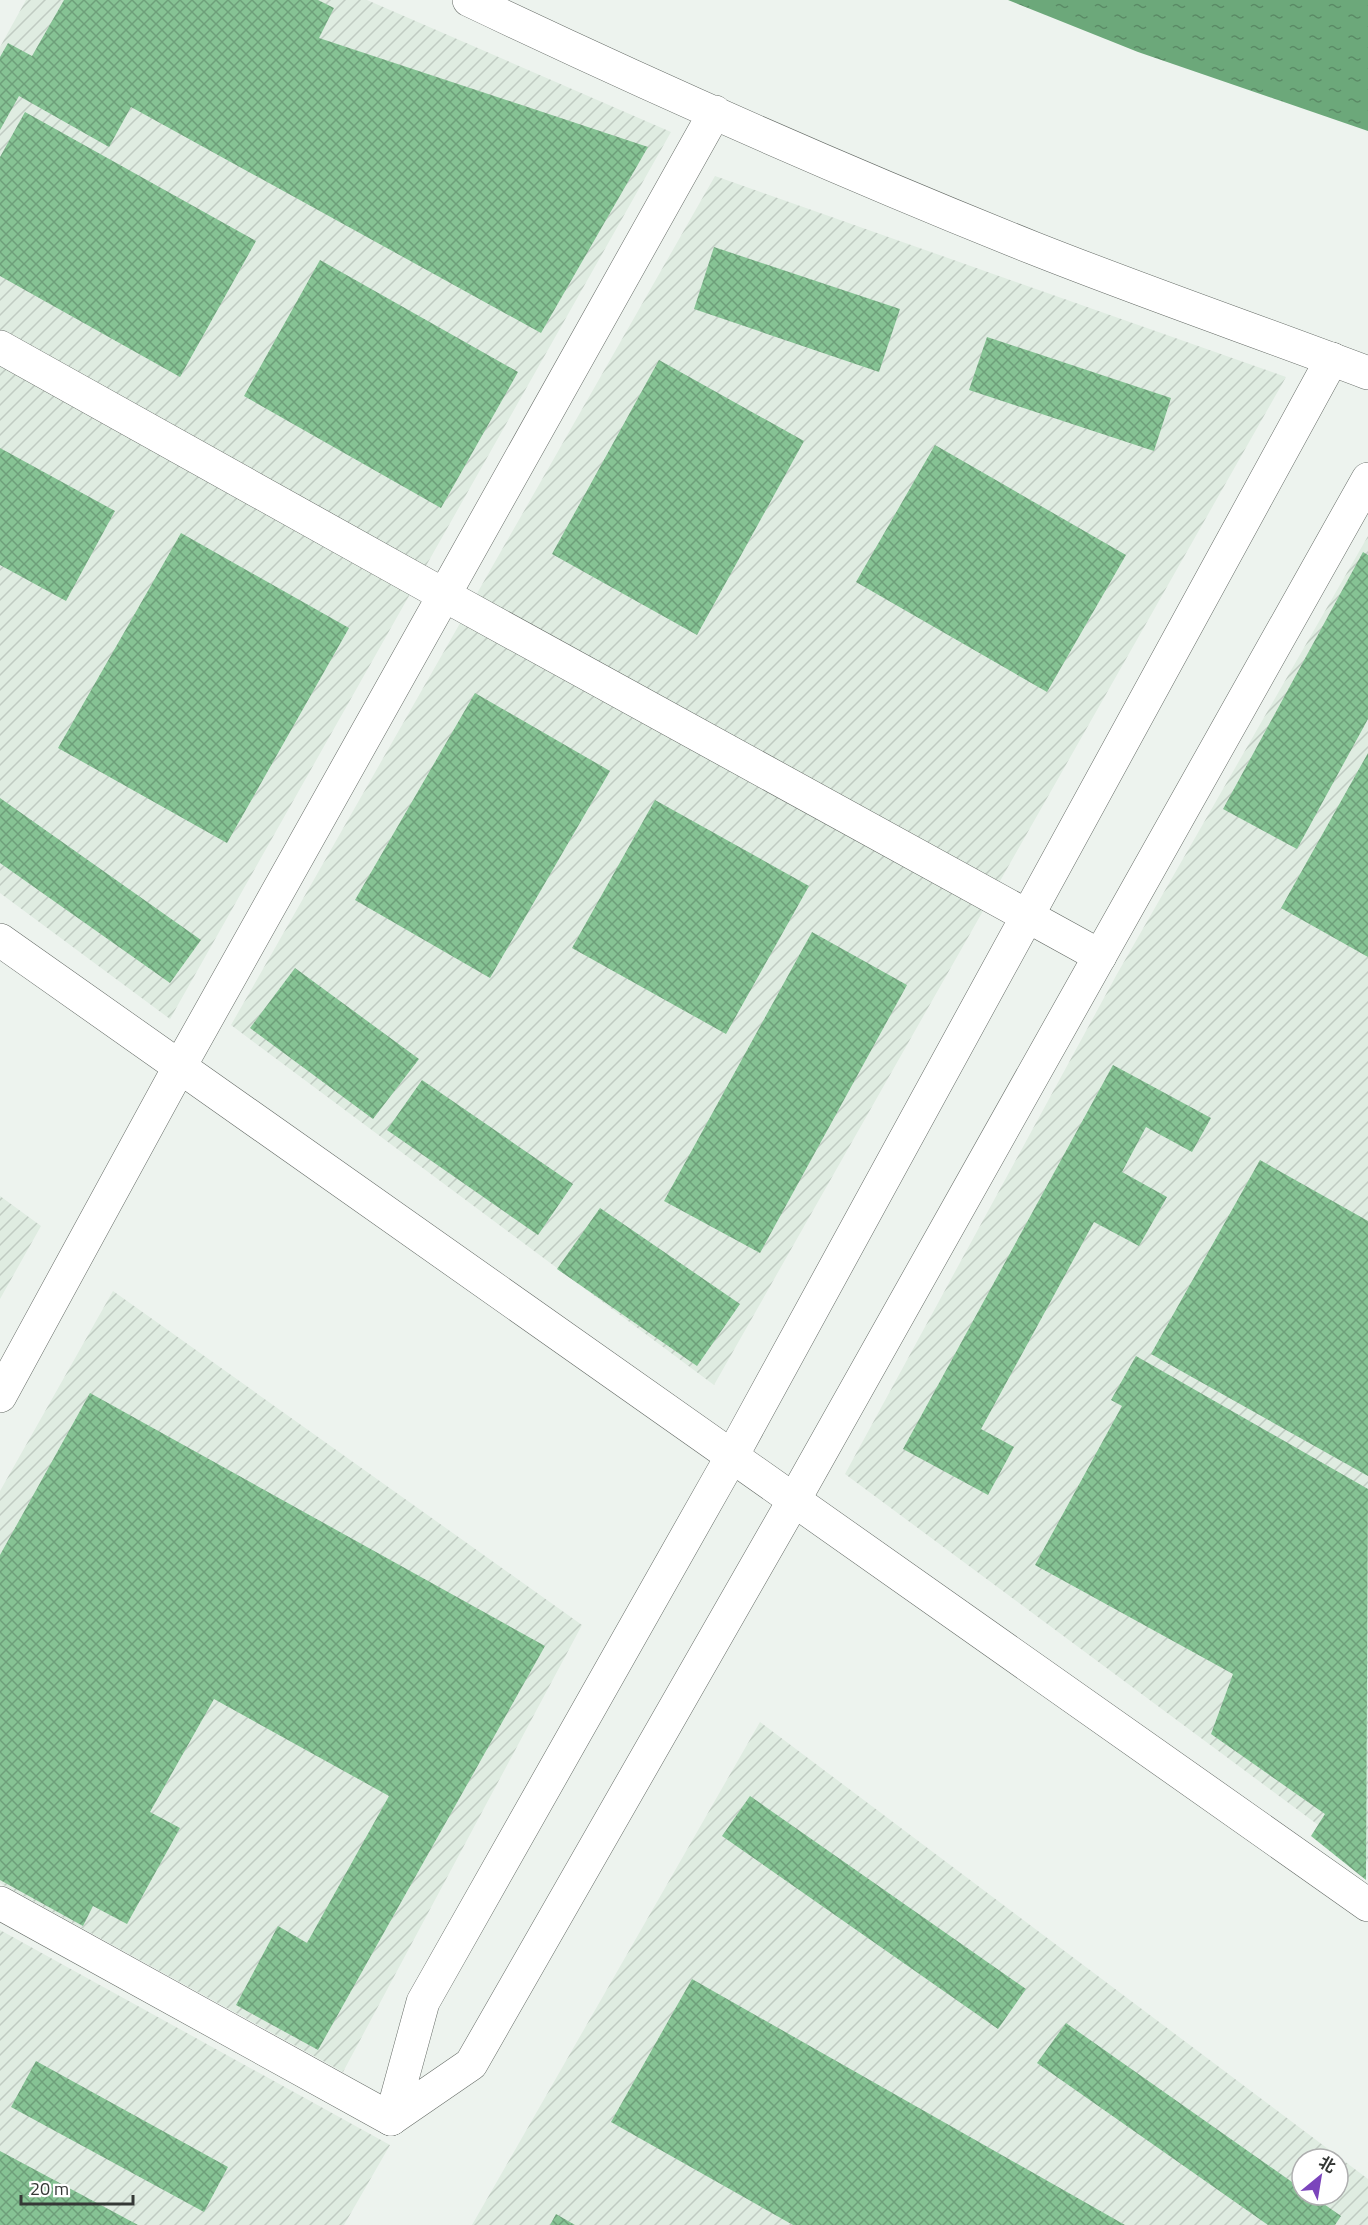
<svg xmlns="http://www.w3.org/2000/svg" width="1368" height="2225" viewBox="0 0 1368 2225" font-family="'Titillium Web','Noto Sans SC',sans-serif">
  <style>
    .industrial { fill: url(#industrial-furrows); fill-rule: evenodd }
    .water { fill: url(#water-ripples) }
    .building { fill: url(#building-cross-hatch) }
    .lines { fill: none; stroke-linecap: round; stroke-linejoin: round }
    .minor-casing { stroke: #666c67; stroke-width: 34 }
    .tertiary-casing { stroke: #666c67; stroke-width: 34 }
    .minor { stroke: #fff; stroke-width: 33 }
    .tertiary { stroke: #fff; stroke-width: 33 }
  </style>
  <defs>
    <pattern id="industrial-furrows" width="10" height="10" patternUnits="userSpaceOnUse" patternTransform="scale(1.5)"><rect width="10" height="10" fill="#dfece1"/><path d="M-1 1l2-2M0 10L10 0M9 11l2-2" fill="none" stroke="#c0cbc2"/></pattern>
    <pattern id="water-ripples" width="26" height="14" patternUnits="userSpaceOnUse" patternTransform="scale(1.5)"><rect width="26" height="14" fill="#6ca87a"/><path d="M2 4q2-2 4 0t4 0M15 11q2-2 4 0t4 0" fill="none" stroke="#5a8a65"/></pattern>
    <pattern id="building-cross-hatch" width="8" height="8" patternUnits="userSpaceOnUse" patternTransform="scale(1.5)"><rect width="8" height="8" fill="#86c394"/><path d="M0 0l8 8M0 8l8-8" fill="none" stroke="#6e9f7a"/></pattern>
  </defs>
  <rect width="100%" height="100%" fill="#edf3ee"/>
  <path class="industrial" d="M26 0H367L671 132 170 1019 0 893V47Z
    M715 176 1286 377 714 1385 231 1025Z
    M1368 536V1862L845 1474 1117 974Z
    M0 1196 41 1226 0 1299Z
    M113 1291 582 1625 343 2072 0 1883V1491Z
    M760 1722 1368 2179V2225H472ZM1302 2159H1338V2195H1302Z
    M0 1930 390 2145 344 2225H0Z"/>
  <path class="water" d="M1008 0H1368V131L1138 52Z"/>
  <path class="building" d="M64 0H318L334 8 319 38 648 147 541 333 131 107 109 147 19 96 0 130V57L8 43 32 56Z
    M25 112 256 241 180 377 0 276V157Z
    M714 247 900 309 879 372 694 309Z
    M320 260 518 372 441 508 244 396Z
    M987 337 1171 398 1154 451 969 390Z
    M659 360 804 441 697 635 552 554Z
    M935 445 1126 555 1047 692 856 582Z
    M0 448 115 511 66 601 0 565Z
    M181 533 349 628 227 843 58 748Z
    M1363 552 1368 555V719L1297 849 1223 809Z
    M475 693 610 771 490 978 355 900Z
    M1368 753V957L1281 908Z
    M0 798 201 940 170 983 0 863Z
    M655 800 809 886 726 1034 572 948Z
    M812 932 907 985 760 1253 664 1201Z
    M295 968 419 1059 373 1119 250 1028Z
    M1113 1065 1211 1118 1192 1152 1146 1127 1122 1172 1167 1197 1139 1246 1094 1222 981 1429 1014 1447 988 1495 903 1449Z
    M422 1080 573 1184 538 1235 387 1130Z
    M1260 1160 1368 1221V1476L1151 1354Z
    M600 1208 740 1304 697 1366 557 1269Z
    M1136 1356 1368 1489 1366 1880 1311 1836 1325 1814 1211 1734 1233 1674 1035 1565 1122 1406 1111 1400Z
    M90 1393 545 1646 318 2050 236 2005 278 1926 307 1943 389 1796 214 1699 150 1812 180 1828 127 1924 93 1906 83 1926 0 1880V1555Z
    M750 1796 1026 1989 998 2029 722 1836Z
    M692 1979 1125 2225H793L611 2122Z
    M1066 2023 1302 2189V2195H1311L1341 2216 1335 2225H1268L1037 2063Z
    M36 2061 228 2167 204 2212 11 2107Z
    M0 2151 138 2225H0Z
    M556 2214 575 2225H550Z"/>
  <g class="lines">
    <defs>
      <path id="minor" d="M469 0C654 88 843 172 1033 248 1144 292 1257 331 1368 373
        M0 347 444 595 1100 956
        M0 940 1368 1905
        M0 1396 180 1066 715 112
        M0 1903 391 2119"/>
      <path id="tertiary" d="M391 2119 423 2002 732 1456 1332 359
        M391 2119 471 2064 794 1500 1368 479"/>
    </defs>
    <use href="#minor" class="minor-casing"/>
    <use href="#tertiary" class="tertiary-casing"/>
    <use href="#minor" class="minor"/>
    <use href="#tertiary" class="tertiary"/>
  </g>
  <g transform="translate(1320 2177) rotate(30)"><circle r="28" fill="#ffffff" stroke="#aeafaf" stroke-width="1.5"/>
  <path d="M0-4.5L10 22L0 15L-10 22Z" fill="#7b45bc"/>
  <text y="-9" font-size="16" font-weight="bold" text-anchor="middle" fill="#353836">北</text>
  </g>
  <path d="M21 2195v9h112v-9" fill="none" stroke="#353836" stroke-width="3"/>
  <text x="30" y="2195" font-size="18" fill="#353836" stroke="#ffffff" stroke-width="4.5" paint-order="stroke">20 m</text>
</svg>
